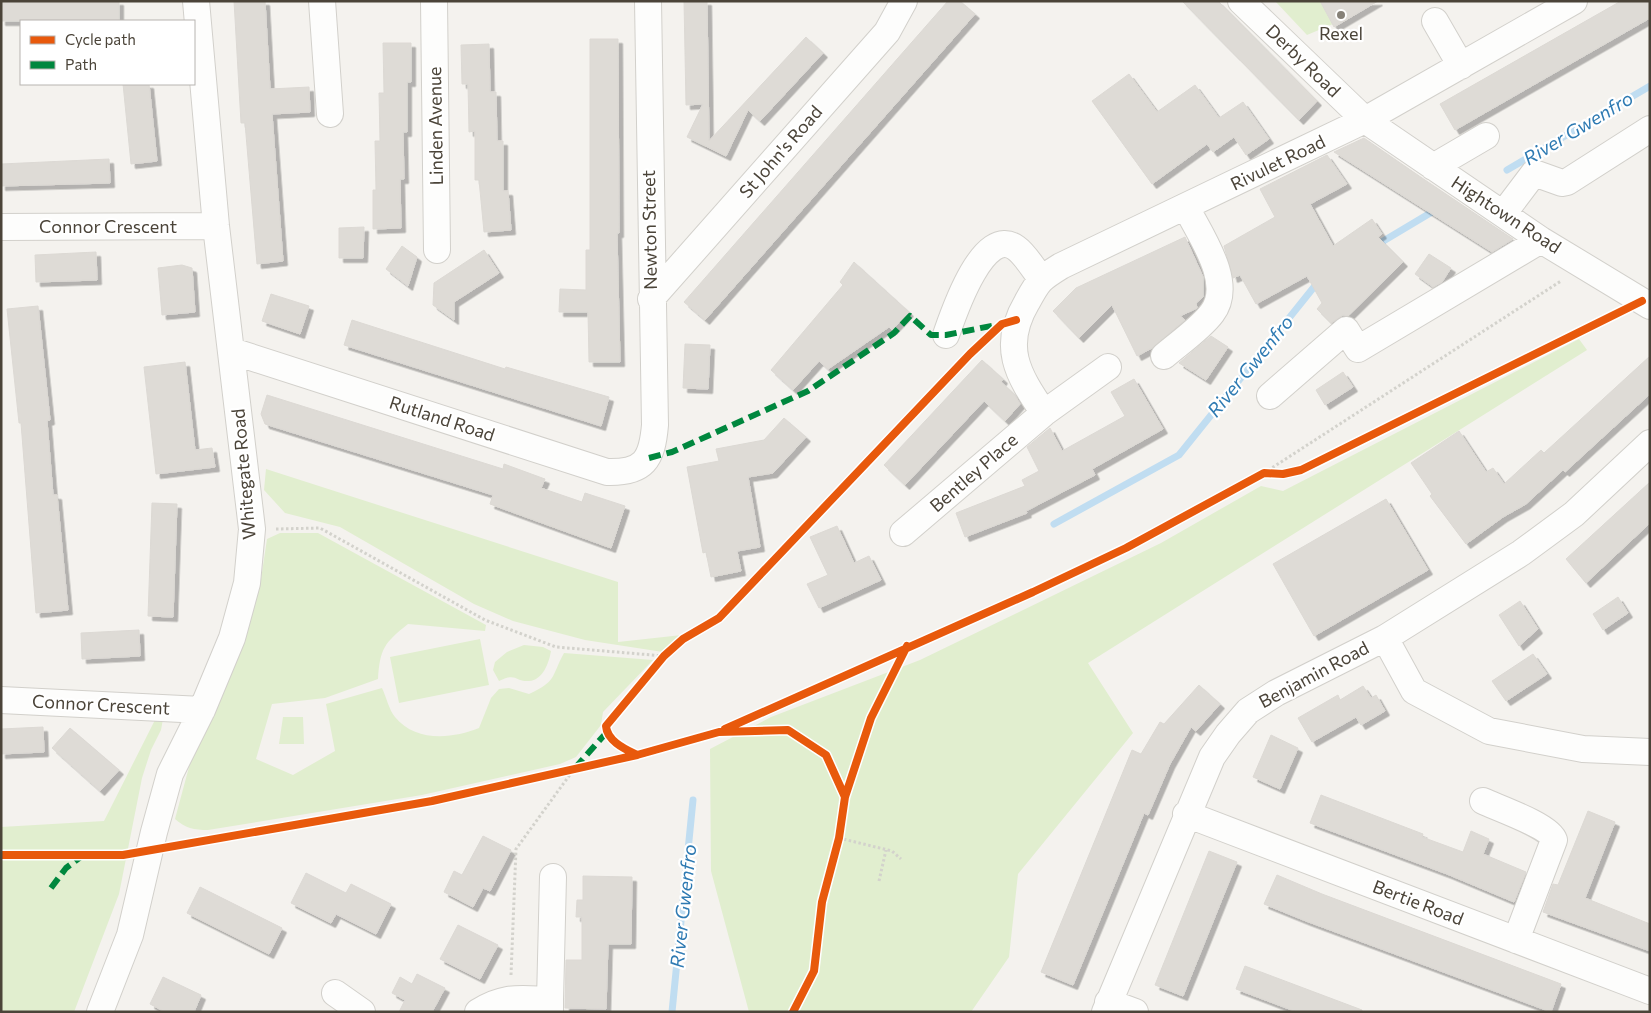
<svg xmlns="http://www.w3.org/2000/svg" width="1651" height="1013" viewBox="0 0 1651 1013" font-family="Commissioner,sans-serif">
  <style>
    .green { fill: #e1eecf }
    .lines { fill: none; stroke-linecap: round; stroke-linejoin: round }
    .stream { stroke: #c0ddf1; stroke-width: 7 }
    .building { fill: #dedbd6; stroke: #dcd9d4; filter: url(#shadow) }
    .minor-casing { stroke: #d2d0cb; stroke-width: 28 }
    .path { stroke: #d3d2cc; stroke-width: 3; stroke-dasharray: 2.5 2.5; stroke-linecap: butt }
    .minor { stroke: #fdfdfc; stroke-width: 26 }
    .quiet { stroke: #00873e; stroke-width: 6; stroke-dasharray: 12 6; stroke-linecap: butt }
    .cycleway-casing { stroke: #fff; stroke-width: 11 }
    .cycleway { stroke: #e8590c; stroke-width: 8 }
    .poi-dot { fill: #868178; stroke: #fff; stroke-width: 2 }
    .labels { text-anchor: middle; stroke-width: 4.5; stroke-linejoin: round; paint-order: stroke }
    .poi-label { font-size: 18px; fill: #4b4439; stroke: #fff }
    .street-label { font-size: 18px; fill: #4b4439; stroke: #fff }
    .water-label { font-size: 19px; font-style: italic; fill: #2e7ab2; stroke: #fff }
  </style>
  <defs>
    <filter id="shadow"><feDropShadow dx="4.5" dy="4.5" stdDeviation="0" flood-color="#0004"/></filter>
  </defs>
  <rect width="100%" height="100%" fill="#f4f2ee"/>
  <path class="green" d="M1275 1H1320L1333 24 1307 35Z
    M1579 339 1587 350 1088 663 1133 733 1018 874 1009 957 971 1012H749L711 871 710 749 771 717 920 660 1161 543 1261 486 1283 491Z
    M266 469 618 582V642L682 635 663 652 585 640 513 621 474 604 340 527 285 513 264 490Z
    M280 533H318L486 625 485 631 408 624C384 643 380 649 378 679L325 698 272 704 256 759 293 775 335 751 326 704 382 688C386 696 389 710 395 717 415 742 452 739 479 728L491 698 499 689 509 688 529 694C557 681 551 677 564 653L653 660 603 712 601 725 576 757 560 764 422 795 208 830C194 830 185 828 175 819L189 767 244 637 261 579 267 539Z
    M480 639 489 685 399 703 390 657Z
    M524 645 543 647 551 651C549 663 543 680 529 681 515 682 517 672 499 681L493 670 495 662 507 652Z
    M158 714 163 719 161 730 151 750 142 778 119 894 74 1012H1V827L104 821Z
    M283 717H303L304 744H279Z"/>
  <g class="lines">
    <path class="stream" d="M1507 170 1650 86
      M1375 246 1437 209
      M1054 524 1179 455 1318 282
      M672 1012 693 800"/>
  </g>
  <path class="building" d="M1 1H119V21H1Z
    M234 1H265L270 89 309 87 310 112 272 114 283 261 257 264 245 123H241Z
    M684 1H707L709 141 806 37 823 53 760 121 748 110 726 156 687 137 703 104 686 105Z
    M948 1H960L975 14 705 320 684 302Z
    M1182 1H1218L1317 101 1299 120Z
    M1320 1H1378L1334 27Z
    M1621 1H1650V18L1455 130 1440 104Z
    M590 39H618L619 233H617L620 362H589L588 312H559L560 289 586 290V250H590Z
    M383 43H411V82H407V132H403L404 179H400L401 228 373 229V190H376L375 141H380L379 93H384Z
    M489 44 490 92H496L497 141H503V191H508L511 230 484 232 479 180H475V131L469 132 468 84H462L461 45Z
    M1129 74 1157 112 1195 85 1219 118 1243 102 1269 139 1246 155 1234 137 1213 152 1207 144 1152 184 1092 101Z
    M123 84H149L157 161 131 164Z
    M1364 138 1425 180 1513 239 1492 252 1334 152Z
    M1327 155 1347 184 1310 204 1333 246 1372 219 1382 234 1378 237 1403 262 1348 316 1343 315 1331 323 1317 309 1322 303 1307 276 1256 304 1240 275 1233 278 1224 246 1275 217 1260 189Z
    M109 159 110 183 1 186V164Z
    M364 227 363 258H339V228Z
    M1185 237 1203 277V297L1196 303 1197 308 1180 316 1185 320 1152 348 1137 356 1112 305 1079 338 1053 311 1076 288Z
    M402 246 417 257 408 286 386 269Z
    M484 250 499 273 454 302V320L433 305 434 283Z
    M96 252 97 280 36 282 35 255Z
    M1429 254 1451 268 1442 282 1433 287 1415 274Z
    M854 262 909 312 892 330 889 327 828 369 819 361 793 390 771 370 843 285 840 282Z
    M182 265 192 268 195 312 162 315 158 268Z
    M271 294 309 306 300 334 262 321Z
    M38 306 50 420 47 421 53 495H57L68 610 36 613 21 423H19L7 309Z
    M352 320 505 369 506 367 609 397 601 426 344 345Z
    M1211 336 1228 347 1206 380 1179 363Z
    M685 344 710 345 708 389 683 388Z
    M1650 356V394L1565 472 1563 470 1526 504 1503 517 1466 544 1430 496 1432 494 1411 463 1459 431 1486 472 1493 468 1504 484 1541 450 1544 453Z
    M982 360 1003 379 1001 382 1015 395 1020 404 1005 421 984 401 905 485 884 465Z
    M185 362 195 450 212 448 215 467 156 474 144 367Z
    M1343 372 1353 387 1325 405 1316 390Z
    M1134 379 1163 429 1092 469 1095 475 1026 511 1027 513 965 537 956 513 1025 486 1022 480 1039 471 1027 447 1050 428 1062 451 1125 416 1111 392Z
    M267 395 503 469 504 464 545 479 541 488 582 502 585 493 625 506 611 548 490 504 493 495 265 424 261 414Z
    M784 418 806 437 773 473 748 477 760 547 737 551 741 571 711 577 706 552 703 553 687 467 719 461 716 449 764 440Z
    M1650 482V523L1586 583 1566 559Z
    M1386 499 1428 570 1314 636 1273 564Z
    M152 503 177 504 173 617 148 616Z
    M837 526 854 563 869 556 881 580 819 608 807 584 828 575 810 537Z
    M1618 597 1628 613 1603 630 1593 614Z
    M1520 601 1538 629 1519 646 1499 615Z
    M139 630 140 656 82 659 81 633Z
    M1533 654 1547 674 1506 701 1492 681Z
    M1199 685 1220 704 1196 731 1191 727 1170 764 1148 815 1144 813 1073 985 1041 972 1132 750 1141 754 1160 722 1164 724Z
    M1363 686 1371 698 1376 695 1385 711 1361 725 1356 717 1312 742 1298 718 1338 695 1340 700Z
    M43 727 44 752 1 754V729Z
    M70 728 119 770 100 791 52 748Z
    M1271 735 1298 748 1280 789 1253 777Z
    M1321 795 1423 834 1422 837 1463 852 1471 831 1489 839 1483 854 1526 872 1514 902 1447 874 1310 823Z
    M1588 811 1615 822 1585 898 1650 924V951L1543 912 1553 884 1558 885Z
    M483 836 511 850 490 891 483 888 473 907 444 892 454 871 462 875Z
    M1209 851 1237 862 1183 996 1155 985Z
    M306 873 346 893 351 884 391 904 376 934 336 914 331 923 291 903Z
    M1277 875 1322 894 1561 984 1551 1012 1306 921 1264 904Z
    M583 876 632 877 631 944H608L606 1009 565 1008 566 960H582V917H576L577 900H583Z
    M200 887 282 928 269 954 187 913Z
    M458 925 498 945 480 979 440 959Z
    M1245 966 1362 1010V1012H1297L1236 989Z
    M417 974 445 988 432 1012H399L405 1000 392 993 400 977 412 984Z
    M163 977 201 995 194 1012H165L150 1004Z"/>
  <g class="lines">
    <defs>
      <path id="minor" d="M322 1 330 114
        M434 1 437 250
        M1241 1 1365 120 1541 240 1650 306
        M1435 21 1461 66
        M1433 167 1486 136
        M1503 214 1534 173 1562 183 1567 182 1650 129
        M1 227 216 226
        M651 299 887 32 904 1
        M946 335C953 315 983 224 1016 248 1026 255 1033 269 1041 278
        M232 351 607 472C644 473 652 460 655 425L648 1
        M1164 356C1179 343 1200 329 1212 313 1235 283 1200 235 1186 207
        M1270 396 1346 330 1358 349 1541 240
        M1044 413 1108 367
        M903 533 1044 413C1017 374 1001 346 1027 302 1039 280 1040 279 1061 266L1365 120 1574 1
        M1385 638 1414 691 1489 731 1583 749 1650 752
        M1 700 202 710
        M1483 801C1498 808 1550 826 1554 840L1516 940
        M1186 814 1650 991
        M335 993 362 1012
        M550 1000 553 877
        M1108 1002 1135 1012
        M100 1012 130 935 154 832 170 774 202 710 232 638 247 583 252 529 216 226 196 1
        M478 1012C506 995 520 999 550 1000V1012
        M1105 1012 1212 757 1228 734 1248 711 1276 693 1385 638 1521 553 1574 514 1650 443"/>
    </defs>
    <use href="#minor" class="minor-casing"/>
    <path class="path" d="M1264 473 1561 281
      M276 529 320 528 485 620 556 647 664 656
      M839 838 892 851 901 859
      M879 881 886 850
      M511 975 516 849 574 769"/>
    <use href="#minor" class="minor"/>
    <path class="quiet" d="M649 458 672 452 808 391 894 333 910 316 931 335H946L1001 324
      M575 768 607 732
      M51 888 66 868 82 856"/>
    <defs>
      <path id="cycleway" d="M725 729 1033 592 1126 548 1264 473 1283 474 1301 470 1642 301
        M845 797 871 718 907 646
        M1 855H123L432 801 637 755
        M793 1012 814 971 822 902 839 838 845 797 826 755 788 730 719 732 637 755C625 749 607 741 606 726L664 656 683 639 719 618 970 354 1002 324 1016 320"/>
    </defs>
    <use href="#cycleway" class="cycleway-casing"/>
    <use href="#cycleway" class="cycleway"/>
  </g>
  <circle class="poi-dot" cx="1341" cy="15" r="5"/>
  <g class="labels">
    <g class="poi-label">
      <text x="1341" y="40">Rexel</text>
    </g>
    <g class="street-label">
      <text transform="translate(1303 61) rotate(44)" y="6">Derby Road</text>
      <text transform="translate(436 126) rotate(-91)" y="6">Linden Avenue</text>
      <text transform="translate(781 152) rotate(-49)" y="6">St John's Road</text>
      <text transform="translate(1278 163) rotate(-26)" y="6">Rivulet Road</text>
      <text transform="translate(1506 215) rotate(33)" y="6">Hightown Road</text>
      <text x="108" y="233">Connor Crescent</text>
      <text transform="translate(650 230) rotate(-91)" y="6">Newton Street</text>
      <text transform="translate(442 419) rotate(18)" y="6">Rutland Road</text>
      <text transform="translate(974 473) rotate(-41)" y="6">Bentley Place</text>
      <text transform="translate(244 474) rotate(-95)" y="6">Whitegate Road</text>
      <text transform="translate(1314 675) rotate(-28)" y="6">Benjamin Road</text>
      <text transform="translate(101 705) rotate(3)" y="6">Connor Crescent</text>
      <text transform="translate(1418 903) rotate(21)" y="6">Bertie Road</text>
    </g>
    <g class="water-label">
      <text transform="translate(1578 128) rotate(-31)" y="7">River Gwenfro</text>
      <text transform="translate(1250 366) rotate(-51)" y="7">River Gwenfro</text>
      <text transform="translate(683 906) rotate(-84)" y="7">River Gwenfro</text>
    </g>
  </g>
  <rect width="1651" height="1013" fill="none" stroke="#4b4439" stroke-width="5"/>
  <rect x="20" y="20" width="175" height="65" fill="#ffffff" stroke="#b7b4b0"/>
  <rect x="30" y="36" width="25" height="8" fill="#e8590c" stroke="#b7b4b0"/>
  <text x="65" y="45" font-size="15" fill="#4b4439">Cycle path</text>
  <rect x="30" y="61" width="25" height="8" fill="#00873e" stroke="#b7b4b0"/>
  <text x="65" y="70" font-size="15" fill="#4b4439">Path</text>
</svg>
